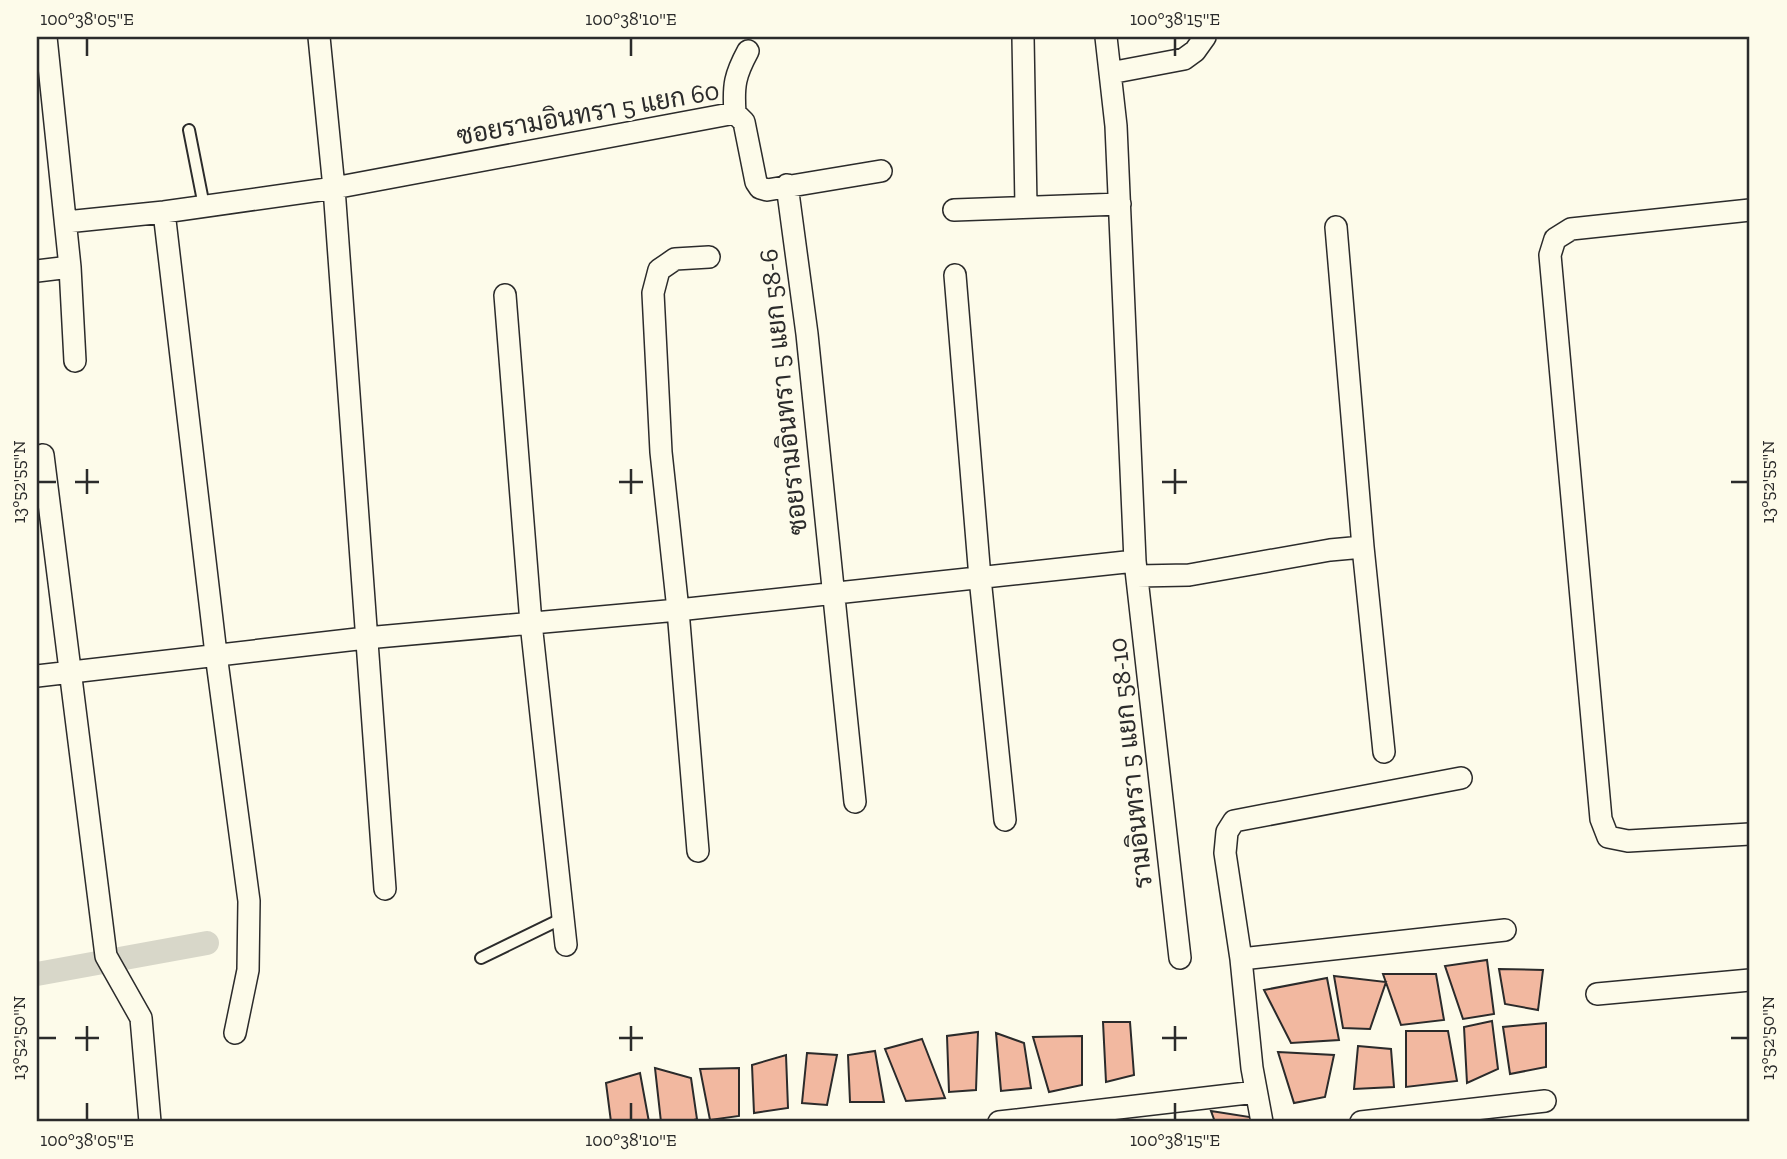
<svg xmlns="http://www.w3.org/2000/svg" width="1787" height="1159" viewBox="0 0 1787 1159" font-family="'Zilla Slab',Sarabun,serif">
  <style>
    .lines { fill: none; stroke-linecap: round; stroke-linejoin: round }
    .canal { stroke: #d8d7c9; stroke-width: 24 }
    .building { fill: #f2b8a0; stroke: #2b2b2b; stroke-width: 2 }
    .lane-casing { stroke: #2b2b2b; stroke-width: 14 }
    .street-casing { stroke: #2b2b2b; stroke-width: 24 }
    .lane { stroke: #fdfbea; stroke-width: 10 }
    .street { stroke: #fdfbea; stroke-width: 21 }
    .ticks { fill: none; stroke: #2b2b2b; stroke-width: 2.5 }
    .labels { text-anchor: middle; stroke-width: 5; stroke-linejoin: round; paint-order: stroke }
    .street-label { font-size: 26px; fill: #2b2b2b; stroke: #fdfbea }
    .neatline { fill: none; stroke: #2b2b2b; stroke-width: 2.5 }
    .ticks-label { font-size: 18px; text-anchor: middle; fill: #2b2b2b }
  </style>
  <rect width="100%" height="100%" fill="#fdfbea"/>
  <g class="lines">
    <path class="canal" d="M37 974 207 943"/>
  </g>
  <path class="building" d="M1487 960 1494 1014 1463 1019 1445 966Z
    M1499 969 1543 970 1538 1010 1505 1004Z
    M1383 974H1436L1444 1020 1401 1025Z
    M1334 976 1386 982 1370 1029 1343 1028Z
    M1327 978 1339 1040 1291 1043 1264 990Z
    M1492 1021 1498 1069 1467 1083 1464 1027Z
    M1103 1022H1130L1134 1075 1106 1082Z
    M1546 1023V1067L1510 1074 1503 1027Z
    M1406 1031H1448L1457 1081 1406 1087Z
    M978 1032 976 1090 949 1092 947 1036Z
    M996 1033 1024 1043 1031 1088 1001 1091Z
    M1082 1036V1085L1049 1092 1033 1037Z
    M922 1039 945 1098 906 1101 885 1049Z
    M1358 1046 1391 1049 1394 1087 1354 1089Z
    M875 1051 884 1102H850L848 1055Z
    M1278 1052 1334 1055 1325 1097 1294 1103Z
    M807 1053 837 1055 827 1105 802 1103Z
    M786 1055 788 1108 754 1113 752 1065Z
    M655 1068 691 1078 697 1119 688 1122H661Z
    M739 1068V1116L710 1120 700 1069Z
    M640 1073 649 1122H611L606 1083Z
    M1211 1111 1256 1118V1122H1215Z"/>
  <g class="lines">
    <defs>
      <path id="lane" d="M189 130 204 206
        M481 958 563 918"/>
      <path id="street" d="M46 37 70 267 75 361
        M319 37 334 188 385 889
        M1023 37 1026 207
        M1106 37 1116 126 1135 561 1180 958
        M1110 73 1184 59 1195 51 1205 37
        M735 113C733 85 735 75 748 51
        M787 185 807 334 855 802
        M954 210 1120 204
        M1750 210 1571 229 1555 239 1550 255 1601 819 1608 837 1628 841 1750 834
        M164 212 216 654 249 901 248 970 235 1033
        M66 222 164 212 334 188 735 113 744 122 756 182 760 188 767 190 881 171
        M1336 227 1363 547 1384 752
        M37 271 70 267
        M955 275 980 578 1005 820
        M505 295 531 623 566 945
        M43 455 106 956 141 1018 150 1122
        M1137 576 1189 575 1330 550 1363 547
        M37 676 366 638 678 610 1135 561
        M698 851 678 610 661 452 653 293 659 270 675 259 709 257
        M1241 959 1505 930
        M1597 994 1750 980
        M999 1122 1256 1092
        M1262 1122 1252 1068 1241 959 1225 853 1227 832 1234 821 1461 778
        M1361 1122 1545 1101"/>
    </defs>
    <use href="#lane" class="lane-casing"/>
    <use href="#street" class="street-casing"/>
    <use href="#lane" class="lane"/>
    <use href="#street" class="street"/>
  </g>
  <path class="ticks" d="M87 38V56M631 38V56M1175 38V56M87 469V494M631 469V494M1175 469V494M38 482H56M75 482H99M619 482H643M1162 482H1187M1731 482H1748M87 1026V1051M631 1026V1051M1175 1026V1051M38 1038H56M75 1038H99M619 1038H643M1162 1038H1187M1731 1038H1748M87 1103V1120M631 1103V1120M1175 1103V1120"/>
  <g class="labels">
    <g class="street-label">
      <text transform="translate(588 113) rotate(-10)" y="9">ซอยรามอินทรา 5 แยก 60</text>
      <text transform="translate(783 392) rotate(-96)" y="9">ซอยรามอินทรา 5 แยก 58-6</text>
      <text transform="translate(1130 763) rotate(-96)" y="9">รามอินทรา 5 แยก 58-10</text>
    </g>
  </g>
  <rect width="1787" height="1159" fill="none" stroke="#fdfbea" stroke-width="77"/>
  <rect x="38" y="38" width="1710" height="1082" class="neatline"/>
  <g class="ticks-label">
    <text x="87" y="25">100°38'05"E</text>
    <text x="631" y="25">100°38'10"E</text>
    <text x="1175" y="25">100°38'15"E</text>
    <text transform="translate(19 482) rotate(-90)" y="6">13°52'55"N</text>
    <text transform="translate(1768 482) rotate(-90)" y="6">13°52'55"N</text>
    <text transform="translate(19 1038) rotate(-90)" y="6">13°52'50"N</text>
    <text transform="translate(1768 1038) rotate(-90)" y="6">13°52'50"N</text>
    <text x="87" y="1146">100°38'05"E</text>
    <text x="631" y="1146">100°38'10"E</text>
    <text x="1175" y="1146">100°38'15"E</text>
  </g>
</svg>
